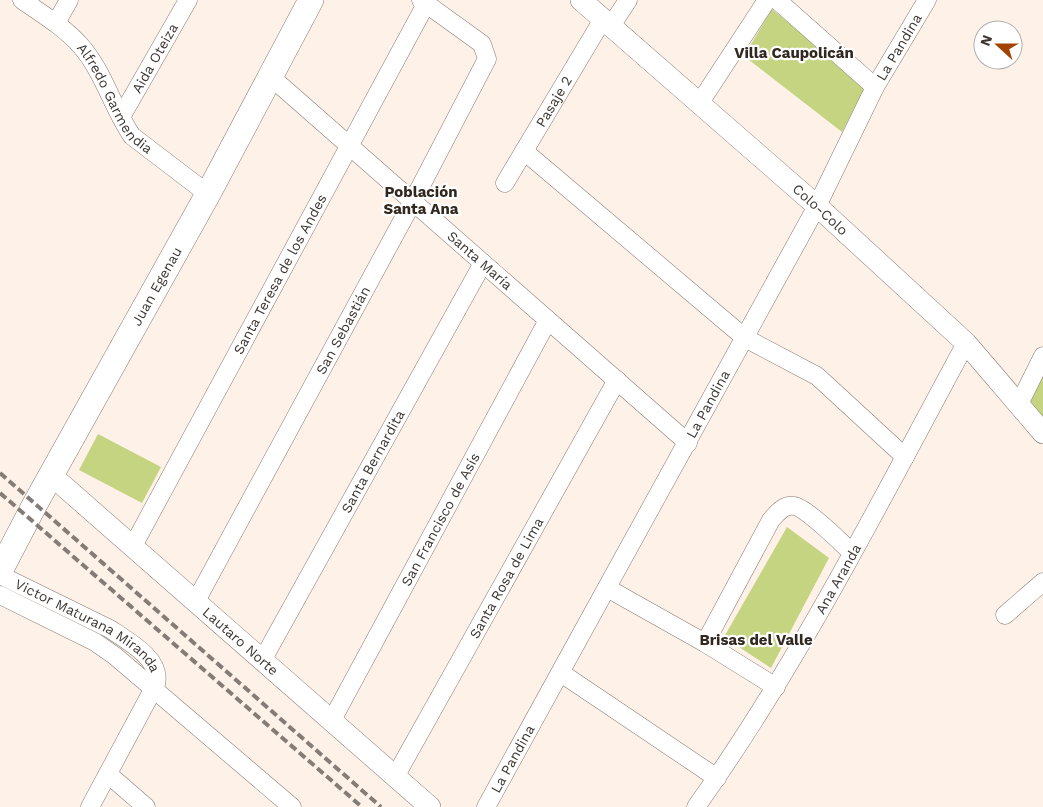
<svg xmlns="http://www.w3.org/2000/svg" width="1043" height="807" viewBox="0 0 1043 807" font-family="'Work Sans',sans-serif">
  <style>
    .green { fill: #c5d481 }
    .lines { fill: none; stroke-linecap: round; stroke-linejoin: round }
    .minor-casing { stroke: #877c73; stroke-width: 19 }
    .tertiary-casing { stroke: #877c73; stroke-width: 22 }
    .secondary-casing { stroke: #877c73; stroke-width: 26 }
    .minor { stroke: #fff; stroke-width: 18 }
    .tertiary { stroke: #fff; stroke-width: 21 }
    .secondary { stroke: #fff; stroke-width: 25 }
    .rail { stroke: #847c76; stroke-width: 4; stroke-dasharray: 8 4; stroke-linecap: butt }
    .labels { text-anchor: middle; stroke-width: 4.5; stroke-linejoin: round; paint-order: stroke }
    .street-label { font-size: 14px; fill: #3b3632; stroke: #fff }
    .neighbourhood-label { font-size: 15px; font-weight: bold; fill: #312820; stroke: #fff }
  </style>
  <rect width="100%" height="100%" fill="#fef1e7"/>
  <path class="green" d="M772 9 866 87 842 132 744 56Z
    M1043 363V437L1022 407Z
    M98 434 161 467 142 503 79 470Z
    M787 527 829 558 771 668 724 637Z"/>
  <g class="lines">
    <defs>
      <g id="minor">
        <path id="s1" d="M22 0C42 14 64 27 80 45 104 72 112 107 132 136L208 194"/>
        <path d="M777 0 875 87"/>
        <path d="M56 23 69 0"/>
        <path d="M611 26 628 0"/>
        <path id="s2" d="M271 77 688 443"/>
        <path d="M699 104 767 0"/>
        <path id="s3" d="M121 117 188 0"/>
        <path d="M524 151 745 338 817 376 905 457"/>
        <path id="s4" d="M505 183 603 19"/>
        <path d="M1019 404 1043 356"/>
        <path id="s5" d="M133 546 426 4"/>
        <path id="s6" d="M0 575 110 629C128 641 162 659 156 684L90 807"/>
        <path d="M607 588 705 643 776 687"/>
        <path d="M0 595 95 642 115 656 292 807"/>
        <path id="s7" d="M196 601 413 201 487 59 482 44 421 0"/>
        <path d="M1005 615 1043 582"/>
        <path d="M705 643 771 520C777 513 784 504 794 506 805 507 842 543 852 553"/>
        <path id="s8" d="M263 659 483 263"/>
        <path d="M561 673 717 778"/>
        <path id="s9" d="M332 720 548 320"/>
        <path d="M108 774 146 807"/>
        <path id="s10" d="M395 777 617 380"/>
        <path id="s11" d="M486 807 817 206 875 87 927 0"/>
        <path id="s12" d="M696 807C800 661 881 500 966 343"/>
      </g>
      <g id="tertiary">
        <path id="s13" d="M581 0 817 206 966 343 1043 433"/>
        <path id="s14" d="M51 475 430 807"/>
      </g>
      <g id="secondary">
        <path id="s15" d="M0 571 35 504 208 194 311 0"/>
      </g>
    </defs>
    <use href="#minor" class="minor-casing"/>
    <use href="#tertiary" class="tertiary-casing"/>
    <use href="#secondary" class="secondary-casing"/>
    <use href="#minor" class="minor"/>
    <use href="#tertiary" class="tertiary"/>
    <use href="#secondary" class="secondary"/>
    <path class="rail" d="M0 473 381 807
      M0 493 362 807"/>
  </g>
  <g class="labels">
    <g class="street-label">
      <text dy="5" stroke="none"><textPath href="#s11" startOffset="865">La Pandina</textPath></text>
      <text dy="5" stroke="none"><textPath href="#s3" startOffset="68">Aida Oteiza</textPath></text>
      <text dy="5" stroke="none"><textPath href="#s1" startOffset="138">Alfredo Garmendia</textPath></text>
      <text dy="5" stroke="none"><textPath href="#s4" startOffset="95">Pasaje 2</textPath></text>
      <text dy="5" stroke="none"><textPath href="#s13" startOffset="318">Colo-Colo</textPath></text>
      <text dy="5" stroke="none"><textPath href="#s2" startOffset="278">Santa María</textPath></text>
      <text dy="5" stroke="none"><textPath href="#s5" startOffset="309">Santa Teresa de los Andes</textPath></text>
      <text dy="5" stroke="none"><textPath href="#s15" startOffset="325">Juan Egenau</textPath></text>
      <text dy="5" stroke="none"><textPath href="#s7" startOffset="308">San Sebastián</textPath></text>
      <text dy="5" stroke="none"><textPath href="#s11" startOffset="460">La Pandina</textPath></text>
      <text dy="5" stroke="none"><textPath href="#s8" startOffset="226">Santa Bernardita</textPath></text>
      <text dy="5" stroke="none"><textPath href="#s9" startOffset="228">San Francisco de Asís</textPath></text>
      <text dy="5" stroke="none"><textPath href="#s10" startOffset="228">Santa Rosa de Lima</textPath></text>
      <text dy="5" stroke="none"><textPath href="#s12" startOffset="269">Ana Aranda</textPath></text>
      <text dy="5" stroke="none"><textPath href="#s6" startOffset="102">Victor Maturana Miranda</textPath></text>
      <text dy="5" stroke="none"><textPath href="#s14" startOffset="252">Lautaro Norte</textPath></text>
      <text dy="5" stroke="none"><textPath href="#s11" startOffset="55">La Pandina</textPath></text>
    </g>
    <g class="neighbourhood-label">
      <text x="794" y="58">Villa Caupolicán</text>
      <text x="421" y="197">Población<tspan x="421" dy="17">Santa Ana</tspan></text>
      <text x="756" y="645">Brisas del Valle</text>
    </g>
  </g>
  <g transform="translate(998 45) rotate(291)"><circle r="24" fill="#ffffff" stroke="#b1afad"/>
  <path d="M0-4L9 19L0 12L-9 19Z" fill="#a44300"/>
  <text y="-8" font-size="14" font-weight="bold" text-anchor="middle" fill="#3b3632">N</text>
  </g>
</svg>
